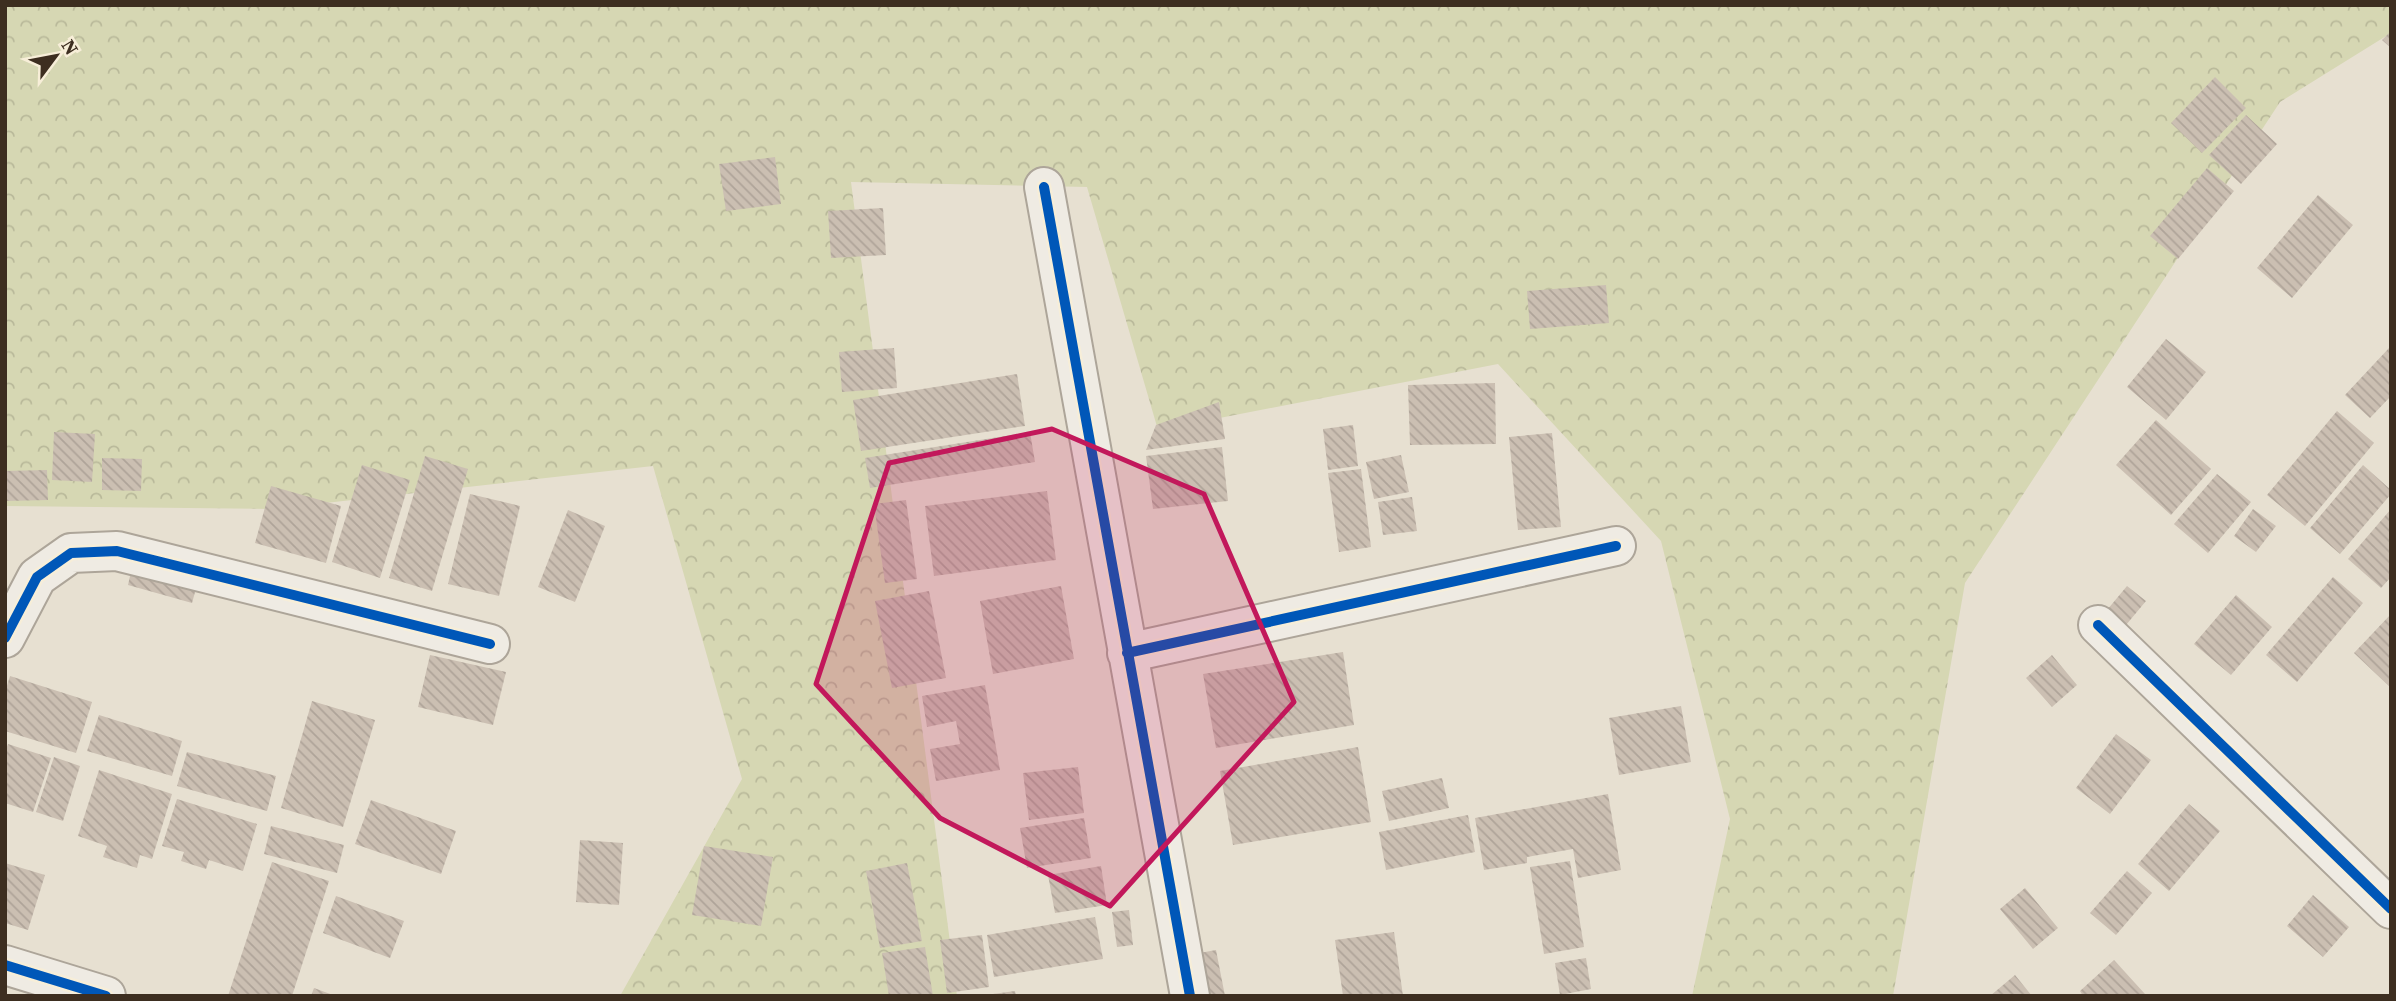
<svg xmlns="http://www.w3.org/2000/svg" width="2396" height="1001" viewBox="0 0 2396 1001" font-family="'Source Serif 4',serif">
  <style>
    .forest { fill: url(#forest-crowns) }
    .building { fill: url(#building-back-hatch) }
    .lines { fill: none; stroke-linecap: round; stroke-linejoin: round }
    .street-casing { stroke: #ada599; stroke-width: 42 }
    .street { stroke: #efebe3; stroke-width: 38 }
    .cycleway-casing { stroke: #f7eed8; stroke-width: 15 }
    .cycleway { stroke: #0057b8; stroke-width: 10 }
    .marked { fill: #c2185b; fill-opacity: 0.2; stroke: #c2185b; stroke-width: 5; stroke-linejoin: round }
  </style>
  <defs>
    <pattern id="forest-crowns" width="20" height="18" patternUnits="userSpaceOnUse" patternTransform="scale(1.75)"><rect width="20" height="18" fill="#d6d7b3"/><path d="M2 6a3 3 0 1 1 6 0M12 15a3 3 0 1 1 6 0" fill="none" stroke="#b9b99a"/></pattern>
    <pattern id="building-back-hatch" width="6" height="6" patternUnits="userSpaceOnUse" patternTransform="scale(1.75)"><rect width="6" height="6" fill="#cbbfb2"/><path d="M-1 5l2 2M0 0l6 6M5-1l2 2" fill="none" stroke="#afa499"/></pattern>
  </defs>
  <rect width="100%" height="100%" fill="#e7e0d1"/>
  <path class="forest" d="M5 5H2391V33L2280 102 1965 583 1893 996H1692L1730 819 1661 541 1498 364 1158 430 1087 187 851 182 957 996H620L742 779 653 466 272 509 5 506Z"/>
  <path class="building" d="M2391 31V48L2382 40Z
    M2215 77 2246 108 2202 153 2171 123Z
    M2246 115 2277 144 2241 184 2209 155Z
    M775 157 781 204 726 211 719 164Z
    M2207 168 2234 191 2178 259 2150 236Z
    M2318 195 2353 225 2292 298 2257 268Z
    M883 208 886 255 831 258 828 211Z
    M1606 285 1609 323 1530 329 1527 291Z
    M2166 339 2206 372 2166 420 2127 387Z
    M894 348 897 388 842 392 839 352Z
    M2389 348 2391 396 2370 418 2345 395Z
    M1017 374 1025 426 861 451 853 400Z
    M1495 383 1496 444 1410 445 1408 385Z
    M1219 402 1225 439 1146 450 1156 425Z
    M2337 411 2374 443 2305 526 2267 495Z
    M2156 420 2211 469 2171 515 2116 465Z
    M1353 425 1358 466 1328 470 1323 429Z
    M54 432 95 434 92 482 52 480Z
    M1030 432 1035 462 870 488 865 458Z
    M1552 433 1561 527 1518 530 1509 437Z
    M1222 447 1228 501 1153 509 1146 456Z
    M1401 455 1409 492 1374 499 1366 462Z
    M425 456 468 469 432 591 389 578Z
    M102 458 142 459 141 491 102 490Z
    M362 465 410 480 380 578 332 562Z
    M2363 465 2391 490V494L2340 554 2310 528Z
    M1361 469 1371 547 1339 552 1328 473Z
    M47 470 48 500 7 501 5 471Z
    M2217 474 2251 502 2208 553 2174 524Z
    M271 486 341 506 326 563 255 543Z
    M1047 491 1056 560 934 576 925 506Z
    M470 494 520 506 499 596 448 584Z
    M1412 497 1417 531 1383 535 1378 502Z
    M906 500 917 579 885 583 874 504Z
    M2253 509 2276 526 2256 552 2234 536Z
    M2391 509V577L2381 588 2348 559Z
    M568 510 605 526 575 602 538 587Z
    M132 567 197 585 192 603 128 585Z
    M2333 577 2363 603 2297 682 2266 655Z
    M1061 586 1074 659 993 674 980 601Z
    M2127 586 2146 601 2126 625 2107 610Z
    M929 591 946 678 892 688 875 601Z
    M2236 595 2272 627 2231 675 2194 644Z
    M2391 614V688L2354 653Z
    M1343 652 1354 725 1216 748 1203 674Z
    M430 655 506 672 493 725 418 707Z
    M2052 655 2077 685 2052 707 2026 678Z
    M10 676 92 702 76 753 5 731V692Z
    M985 685 1000 770 936 781 930 749 960 744 956 721 927 727 922 696Z
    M312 701 375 720 343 827 281 808Z
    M1681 706 1691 762 1619 775 1609 718Z
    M99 715 182 741 172 776 87 751Z
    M2116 734 2151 760 2110 814 2076 788Z
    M8 744 51 758 33 812 5 803V752Z
    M1358 747 1371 822 1233 845 1220 771Z
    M187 752 276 776 267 811 177 786Z
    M54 757 80 766 63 821 36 812Z
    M1078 767 1084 813 1029 820 1023 773Z
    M99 770 172 794 152 859 140 855 137 868 103 857 107 846 78 836Z
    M1442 778 1449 808 1389 821 1382 791Z
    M1608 794 1621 870 1578 878 1573 849 1527 857V863L1484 870 1475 818Z
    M177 799 257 824 243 871 209 860 206 869 181 861 184 852 162 846Z
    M371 800 456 831 441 874 355 844Z
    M2189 804 2220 831 2169 891 2138 864Z
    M1468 815 1475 852 1386 870 1379 832Z
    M1084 818 1091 858 1027 868 1020 828Z
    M271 826 344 845 337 873 264 854Z
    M580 840 623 843 619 905 576 902Z
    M704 846 773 857 761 926 692 915Z
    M1570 861 1584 947 1544 954 1530 867Z
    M272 862 329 881 292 996H228Z
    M5 863 45 875 28 930 5 923Z
    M907 863 922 941 880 948 866 871Z
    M1101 866 1107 905 1055 913 1048 875Z
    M2127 871 2152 893 2116 935 2090 913Z
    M2025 888 2058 928 2033 949 2000 909Z
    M2313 895 2349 927 2323 957 2287 926Z
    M336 896 404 921 390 958 323 933Z
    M1129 910 1133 945 1117 947 1112 912Z
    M1095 917 1103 959 994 977 987 935Z
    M1394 932 1403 996H1343L1335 940Z
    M982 935 989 987 947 993 940 940Z
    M925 947 933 996H889L882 953Z
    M1216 950 1225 996H1202L1194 954Z
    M1586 958 1591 989 1560 995 1555 963Z
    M2114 960 2145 994 2143 996H2083L2080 991Z
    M2015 975 2032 996H1990Z
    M314 988 333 995V996H311Z
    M1015 991 1016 996H993V994Z"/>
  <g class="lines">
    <defs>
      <path id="street" d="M1044 187 1190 996
        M2098 625 2391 909
        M5 638 37 577 71 553 117 551 490 644
        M1127 653 1616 546
        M5 965 106 996"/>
    </defs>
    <use href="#street" class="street-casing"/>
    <use href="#street" class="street"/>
    <defs>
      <path id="cycleway" d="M1044 187 1190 996
        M2098 625 2391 909
        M5 638 37 577 71 553 117 551 490 644
        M1127 653 1616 546
        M5 965 106 996"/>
    </defs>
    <use href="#cycleway" class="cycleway-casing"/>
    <use href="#cycleway" class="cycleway"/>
  </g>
  <path class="marked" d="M1052 429 1204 494 1294 702 1110 906 940 818 816 684 889 463Z"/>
  <rect width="2396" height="1001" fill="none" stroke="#3d2e20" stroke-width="14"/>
  <g transform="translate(56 56) rotate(58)" stroke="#f7eed8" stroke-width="5" paint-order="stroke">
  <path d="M0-5L12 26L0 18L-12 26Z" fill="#3d2e20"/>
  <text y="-10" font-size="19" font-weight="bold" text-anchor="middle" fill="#3d2e20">N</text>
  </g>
</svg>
